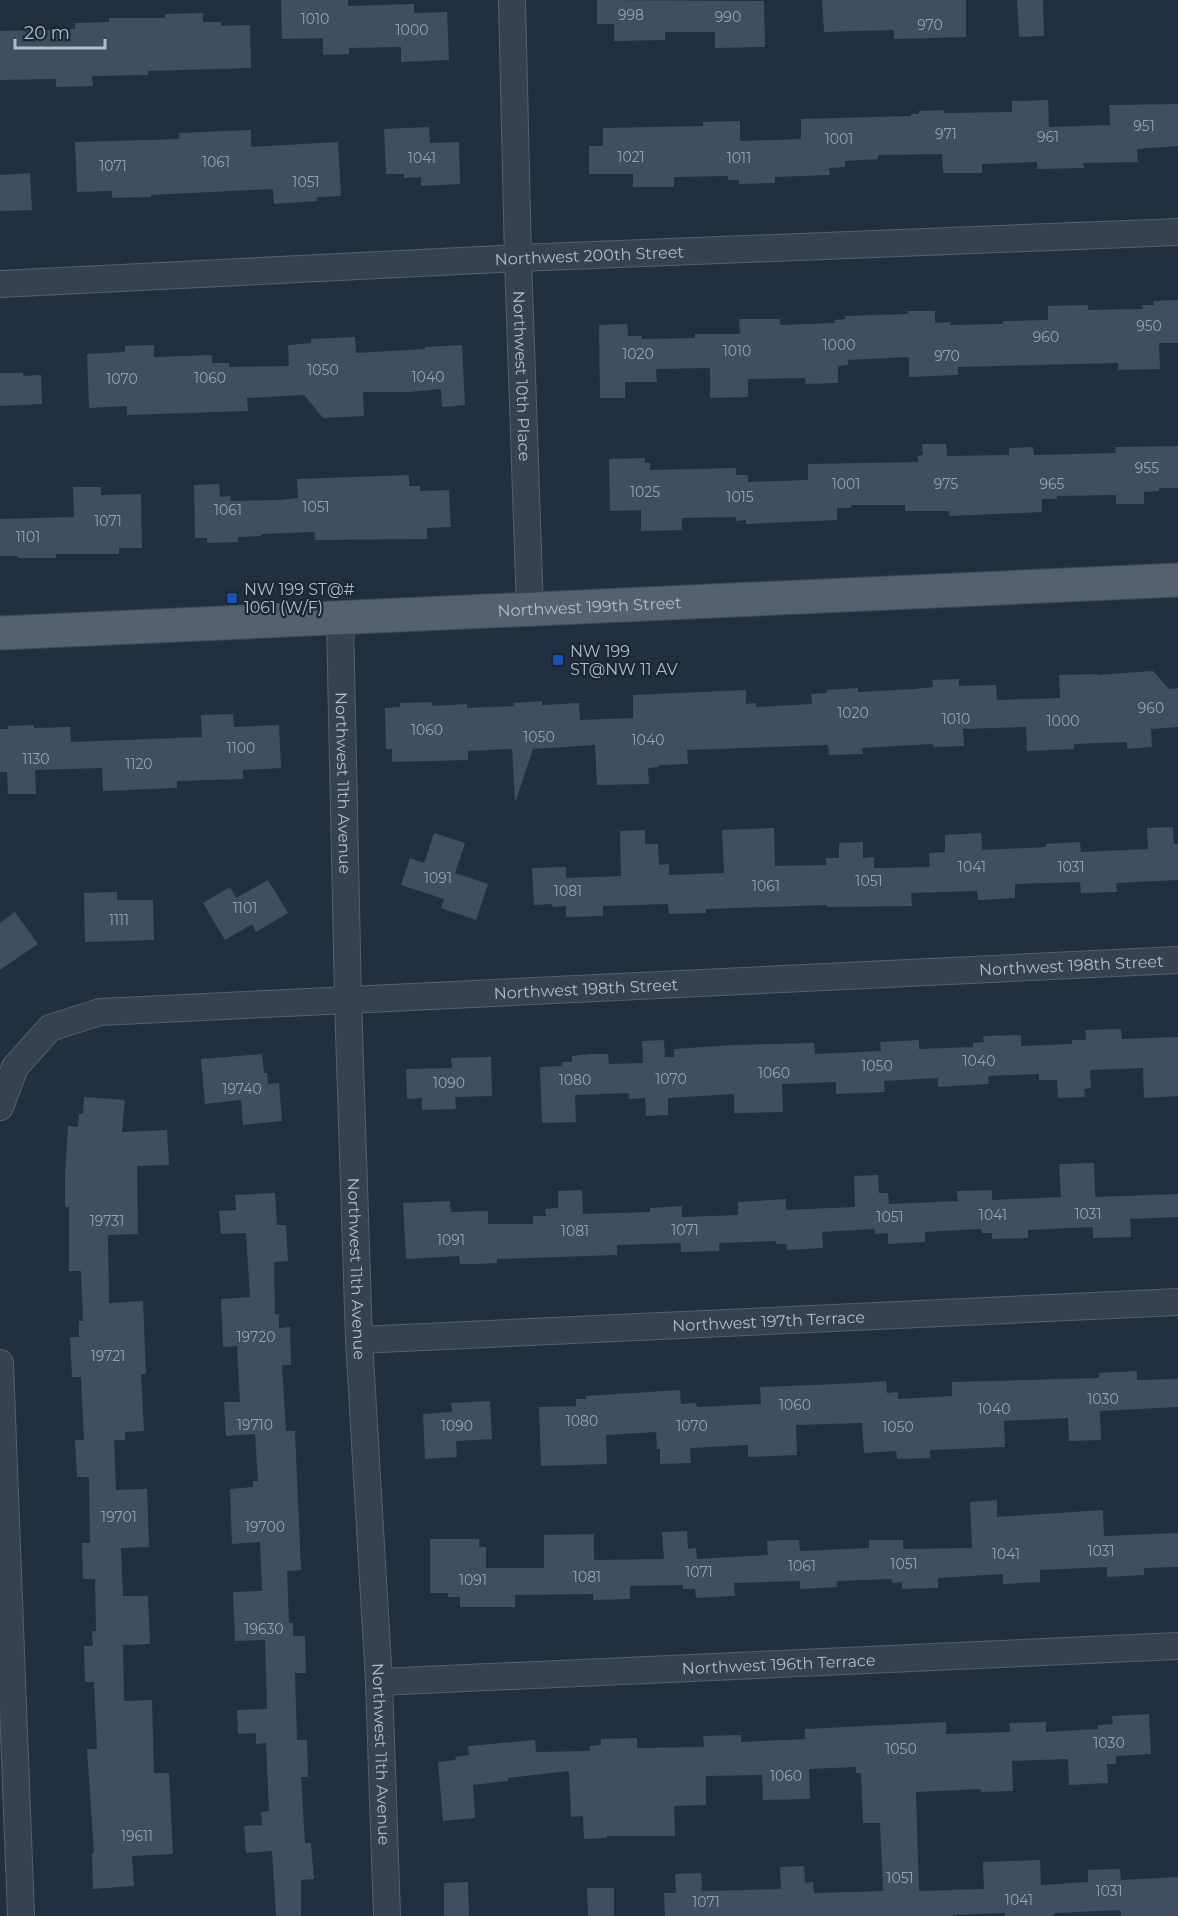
<svg xmlns="http://www.w3.org/2000/svg" width="1178" height="1916" viewBox="0 0 1178 1916" font-family="Montserrat,sans-serif">
  <style>
    .building { fill: #3d4f60 }
    .lines { fill: none; stroke-linecap: round; stroke-linejoin: round }
    .minor-casing { stroke: #54606e; stroke-width: 28 }
    .primary-casing { stroke: #3f4b59; stroke-width: 35 }
    .minor { stroke: #364250; stroke-width: 26 }
    .primary { stroke: #546170; stroke-width: 33 }
    .transit-dot { fill: #1a4fb4; stroke: #1b2735; stroke-width: 2 }
    .labels { text-anchor: middle; stroke-width: 4.5; stroke-linejoin: round; paint-order: stroke }
    .number-label { font-size: 14px; fill: #95a2b0 }
    .street-label { font-size: 16px; fill: #b2bdcb; stroke: #1b2735 }
    .poi-label { font-size: 16px; fill: #b2bdcb; stroke: #1b2735; text-anchor: start }
  </style>
  <rect width="100%" height="100%" fill="#213040"/>
  <path class="building" d="M281 0H348V6L414 4V13L447 12 449 60 401 62V47L349 48V54L323 55V38L282 39Z
    M597 0 764 1 765 47 715 48V32H665V40L614 41V24H597Z
    M822 0H966V37L894 39V30L824 32Z
    M1017 0H1043L1044 36 1019 37Z
    M203 13V22H221V26L250 25 251 68 148 71V75L92 76 93 86 56 87V79L0 80V31L75 29V23L109 22V18H165V14Z
    M1048 100 1049 127 1110 125 1109 105 1178 104V146L1137 149 1138 162 1083 163 1084 168 1037 169V162L982 164V173H943L942 154 878 155V159L845 161V167L829 168 830 175 775 177V183L739 184V180H728V176L674 177V187H633V174H589V146H603V128L703 126V122L740 121V141L801 139V119L911 116V114H919V111L944 110V113L1012 112V101Z
    M429 127 430 143 459 142 460 184 421 186V177L404 178V174H386L384 129Z
    M251 130V147L338 142 341 196 317 197V201L274 204 273 189 151 195V197L112 198V191L77 192 75 142 179 139V133Z
    M30 173 32 210 0 211V175Z
    M1178 300V343H1159L1160 369 1118 370V363L958 367V375L909 377V357L848 360V365L838 366V383L806 384 805 378 748 379V397L710 398V368L656 369 657 382H625V398H600L599 325 627 324 628 336H642V339L695 338V334H740L739 319H780V325L835 323 834 320 845 319V316L908 314 907 311H935V323L950 322V325L1003 324V321L1048 320V306L1088 305V310L1143 309 1142 305H1154L1153 301Z
    M355 337 356 353 425 349V347L462 345 465 405 442 407 441 389 409 392H363L364 416 323 418 304 395 247 398 248 411 127 415V406L89 408 87 354 125 352V346L154 345V357L212 355V363H229V367L289 366 288 345 311 343V339Z
    M0 373H23V376L41 375 42 404 0 406Z
    M922 444H946L947 456 1009 455V448L1033 447 1034 455 1116 453 1115 447 1178 446V488H1159V491L1144 492V504H1116V495L1057 496V499H1042V512L950 516 949 511H905V505H851V508H837V520L746 524V520L736 521V517L682 518V530L641 531V510L610 511 609 459 645 458V463H650V470L736 468V475H748V482L808 480V464L918 462V456L923 455Z
    M409 475V486H420V491L449 490 451 527 427 528V539L315 540 314 532 261 534V536L238 537V542L207 543V538H195L194 485 219 484 220 497 230 496 231 501 280 500 298 498 297 479Z
    M73 487H101V495L141 494 142 548H119V554H56V558H18V556H0V519L74 517Z
    M1153 671 1169 689 1178 688V727L1151 729 1152 747 1127 749V742L1074 744V749L1027 751 1026 727 963 729 964 746 934 747 933 744 862 748 863 754 829 755 828 745 687 750 688 764 659 765V767L648 768 649 784 597 785 595 745 533 749 516 800H515L512 749 468 751V760L392 762V749H386L385 708 400 707V703L432 702V706L467 704V708L514 706V703L542 701V705L579 703 580 720 633 718V695L746 690V704L756 703V707L812 704 811 694 827 693 826 690 858 688V692L914 689 933 687 932 680 959 679V686L996 685 997 700 1060 698 1059 675 1098 674V675Z
    M233 714 234 727 279 725 281 768 243 770V779L177 781V788L103 791 102 768 35 770 36 794H8L7 772H0V729H8V726L34 725V728L70 727 71 742 202 737 201 715Z
    M1173 827 1174 844H1178V880L1116 883 1117 892 1081 893 1080 882 1015 884V898L978 900 977 891 911 893 912 906 827 907V905L706 909V913L669 914 668 904 603 906V916L566 917V906L553 907 552 904 534 905 532 868 566 867V878L621 876 620 831 645 830V844H658L659 865 669 864V875L724 873 722 830 774 828 775 866 826 865V858H839V843L863 842V858L874 857V868L930 867 929 853 945 852V835L981 833 982 850 1046 847V844L1080 842 1081 852 1148 849 1147 828Z
    M434 833 465 843 455 873 488 884 476 920 441 908 444 899 401 885 410 858 424 863Z
    M268 880 288 913 256 932 252 924 225 940 203 903 230 887 236 898Z
    M117 892V900H153L154 940 85 942 84 893Z
    M15 912 38 944 0 970V923Z
    M1121 1029 1122 1039 1178 1037V1096L1144 1098 1143 1068 1090 1070 1091 1088 1084 1089 1085 1097 1058 1098 1057 1080H1039V1074L988 1076 989 1084 938 1087V1078L884 1081 885 1092 836 1094V1082L782 1084 783 1112 734 1113V1094L668 1098V1115L646 1116 645 1098 629 1099V1093L575 1095 576 1122 542 1123 540 1067 562 1066V1062H572V1056L590 1054H608L609 1064 643 1063 642 1041 664 1040 665 1057H674V1049L733 1045 814 1043 815 1054 881 1051 880 1042 919 1040V1049L973 1047V1043L984 1042 983 1036 1021 1035V1046L1072 1044V1040H1086L1085 1030Z
    M262 1054 264 1073H267L268 1084 279 1083 282 1121 243 1125 241 1100 205 1104 201 1059Z
    M491 1057 492 1096 455 1097 456 1109 422 1110V1098L407 1099 406 1069 452 1068 451 1058Z
    M84 1097 125 1100 122 1132 167 1130 169 1165 137 1166 138 1234 108 1235 109 1303 143 1301 146 1374H141L144 1431 125 1432V1440H114L116 1490 147 1489 149 1547 121 1548 123 1596H148L150 1644 123 1645 124 1701 152 1700 154 1773H169L173 1854 132 1856 134 1886 93 1889 92 1853H94L87 1749H97L94 1682H85L84 1646H93L92 1631H96L95 1579H83L82 1543H90L89 1477H77L75 1440H84L81 1377H72L70 1337H79V1321H83L81 1271H69V1207H65V1175L68 1126 78 1127 79 1114H83Z
    M1094 1163 1095 1197 1178 1194V1217L1130 1219 1131 1237 1093 1238V1227L1028 1230V1238L992 1239V1233H982L981 1229 925 1232V1242L888 1244V1233L875 1234 874 1229 822 1232 823 1248 787 1250 786 1244H776V1241L719 1243V1251L681 1252V1243L617 1245V1255L497 1259V1263L478 1264H460L459 1256 406 1259 403 1203 450 1201 451 1212 488 1211V1224H533V1216H546L545 1209 558 1208V1191L582 1190 583 1214 650 1212V1208L682 1206V1217L738 1215V1202L786 1199V1210L855 1207 854 1176 878 1175 879 1193H888L889 1204 958 1201 957 1191 992 1190V1200L1061 1197 1059 1164Z
    M275 1193 277 1225H286L288 1261 274 1262 275 1314H279V1328L290 1327 291 1365H282L286 1431H295L301 1570 287 1571 289 1623H293V1636H305L306 1673H295L297 1740H307L308 1777H301L305 1843H311L314 1879 301 1880V1916H276L272 1851 246 1853 244 1826 262 1825 261 1812 269 1811 266 1743 256 1744V1733L238 1734 237 1710 267 1709 265 1640 235 1641 233 1592 262 1591 260 1542 232 1544 230 1489 253 1487V1481H258L255 1434 226 1436 224 1402H240L237 1346 223 1347 221 1299 250 1297 246 1233 221 1234 219 1211 236 1210 235 1195Z
    M1137 1371V1380L1178 1379V1407L1100 1411 1101 1440 1069 1441 1068 1418 1004 1421 1005 1447 930 1450V1458L897 1459 896 1451 864 1453 862 1423 796 1425 797 1455 748 1457V1445L690 1448 691 1463 660 1464V1449H657L656 1432 606 1435 607 1464 541 1466 539 1407 576 1406V1399H586V1396L680 1390 681 1404 696 1403 697 1407 761 1404 760 1387 860 1383 886 1381 887 1393 898 1392V1399L952 1396V1382L1099 1378V1373Z
    M490 1401 492 1439 456 1441 457 1457 425 1459 423 1414 452 1412 451 1403Z
    M997 1500V1517L1103 1510 1104 1536 1178 1533V1567L1144 1568V1575L1107 1577V1567L1040 1570V1582L1003 1584V1574L938 1578V1588L902 1589V1582L892 1583V1579L837 1581V1587L800 1589V1581L734 1583 735 1596 696 1598 695 1589H683V1585L630 1586V1599L593 1600V1594L515 1595V1607H460V1597H448V1593H430V1539H479V1547H486V1568H544V1535L594 1534V1560L664 1559 662 1532 687 1531 688 1549 696 1548 697 1559 768 1555 767 1541 783 1540H799L800 1551 869 1548V1540H903V1549L972 1548 970 1502Z
    M1149 1714 1151 1754 1116 1756V1764H1107L1108 1783 1069 1785 1068 1759 1012 1761 1013 1791 981 1792V1789L916 1792 919 1891 984 1889 983 1862 1040 1860 1041 1885 1088 1882V1870L1120 1869 1121 1880 1178 1877V1916H1121L1120 1910 1054 1913V1916H1005V1913L953 1915V1916H665L664 1893H676L675 1874 701 1873 702 1891 781 1889 780 1867 804 1866 805 1883 813 1882 814 1893 883 1891 880 1823H863L861 1773H856V1767L809 1769 810 1799 763 1800 762 1775 706 1776V1805L674 1806 675 1836H607V1838L584 1839 583 1816 571 1817 569 1771 508 1778V1781L473 1785 475 1818 443 1821 438 1762 456 1760 455 1757 469 1755 468 1746 535 1740 536 1752 590 1751V1746L601 1745V1739L637 1738V1748L704 1747 703 1736 741 1735V1742L805 1739V1729L946 1722V1734L1010 1732 1009 1723 1046 1722V1732L1098 1729V1725L1113 1724 1112 1716Z
    M468 1882 469 1916H444V1883Z
    M587 1888H614V1916H588Z"/>
  <g class="lines">
    <defs>
      <g id="minor">
        <path id="s1" d="M512 0 518 258 530 609"/>
        <path id="s2" d="M0 284 518 258 1178 232"/>
        <path id="s3" d="M340 619 348 1000 359 1340 379 1682 387 1916"/>
        <path id="s4" d="M0 1107 15 1067 50 1028 100 1012 1178 960"/>
        <path id="s5" d="M359 1340 1178 1302"/>
        <path d="M0 1363 21 1916"/>
        <path id="s6" d="M379 1682 1178 1646"/>
      </g>
      <g id="primary">
        <path id="s7" d="M0 633 1178 580"/>
      </g>
    </defs>
    <use href="#minor" class="minor-casing"/>
    <use href="#primary" class="primary-casing"/>
    <use href="#minor" class="minor"/>
    <use href="#primary" class="primary"/>
  </g>
  <g class="transit-dot">
    <rect x="226" y="592" width="12" height="12" rx="3"/>
    <rect x="552" y="654" width="12" height="12" rx="3"/>
  </g>
  <g class="labels">
    <g class="number-label">
      <text x="631" y="20">998</text>
      <text x="728" y="22">990</text>
      <text x="315" y="24">1010</text>
      <text x="930" y="30">970</text>
      <text x="412" y="35">1000</text>
      <text x="1144" y="131">951</text>
      <text x="946" y="139">971</text>
      <text x="1048" y="142">961</text>
      <text x="839" y="144">1001</text>
      <text x="631" y="162">1021</text>
      <text x="422" y="163">1041</text>
      <text x="739" y="163">1011</text>
      <text x="216" y="167">1061</text>
      <text x="113" y="171">1071</text>
      <text x="306" y="187">1051</text>
      <text x="1149" y="331">950</text>
      <text x="1046" y="342">960</text>
      <text x="839" y="350">1000</text>
      <text x="737" y="356">1010</text>
      <text x="638" y="359">1020</text>
      <text x="947" y="361">970</text>
      <text x="323" y="375">1050</text>
      <text x="428" y="382">1040</text>
      <text x="210" y="383">1060</text>
      <text x="122" y="384">1070</text>
      <text x="1147" y="473">955</text>
      <text x="846" y="489">1001</text>
      <text x="946" y="489">975</text>
      <text x="1052" y="489">965</text>
      <text x="645" y="497">1025</text>
      <text x="740" y="502">1015</text>
      <text x="316" y="512">1051</text>
      <text x="228" y="515">1061</text>
      <text x="108" y="526">1071</text>
      <text x="28" y="542">1101</text>
      <text x="1151" y="713">960</text>
      <text x="853" y="718">1020</text>
      <text x="956" y="724">1010</text>
      <text x="1063" y="726">1000</text>
      <text x="427" y="735">1060</text>
      <text x="539" y="742">1050</text>
      <text x="648" y="745">1040</text>
      <text x="241" y="753">1100</text>
      <text x="36" y="764">1130</text>
      <text x="139" y="769">1120</text>
      <text x="972" y="872">1041</text>
      <text x="1071" y="872">1031</text>
      <text x="438" y="883">1091</text>
      <text x="869" y="886">1051</text>
      <text x="766" y="891">1061</text>
      <text x="568" y="896">1081</text>
      <text x="245" y="913">1101</text>
      <text x="119" y="925">1111</text>
      <text x="979" y="1066">1040</text>
      <text x="877" y="1071">1050</text>
      <text x="774" y="1078">1060</text>
      <text x="671" y="1084">1070</text>
      <text x="575" y="1085">1080</text>
      <text x="449" y="1088">1090</text>
      <text x="242" y="1094">19740</text>
      <text x="1088" y="1219">1031</text>
      <text x="993" y="1220">1041</text>
      <text x="890" y="1222">1051</text>
      <text x="107" y="1226">19731</text>
      <text x="685" y="1235">1071</text>
      <text x="575" y="1236">1081</text>
      <text x="451" y="1245">1091</text>
      <text x="256" y="1342">19720</text>
      <text x="108" y="1361">19721</text>
      <text x="1103" y="1404">1030</text>
      <text x="795" y="1410">1060</text>
      <text x="994" y="1414">1040</text>
      <text x="582" y="1426">1080</text>
      <text x="255" y="1430">19710</text>
      <text x="457" y="1431">1090</text>
      <text x="692" y="1431">1070</text>
      <text x="898" y="1432">1050</text>
      <text x="119" y="1522">19701</text>
      <text x="265" y="1532">19700</text>
      <text x="1101" y="1556">1031</text>
      <text x="1006" y="1559">1041</text>
      <text x="904" y="1569">1051</text>
      <text x="802" y="1571">1061</text>
      <text x="699" y="1577">1071</text>
      <text x="587" y="1582">1081</text>
      <text x="473" y="1585">1091</text>
      <text x="264" y="1634">19630</text>
      <text x="1109" y="1748">1030</text>
      <text x="901" y="1754">1050</text>
      <text x="786" y="1781">1060</text>
      <text x="137" y="1841">19611</text>
      <text x="900" y="1883">1051</text>
      <text x="1109" y="1896">1031</text>
      <text x="1019" y="1905">1041</text>
      <text x="706" y="1907">1071</text>
    </g>
    <g class="street-label">
      <text dy="6" stroke="none"><textPath href="#s2" startOffset="590">Northwest 200th Street</textPath></text>
      <text dy="6" stroke="none"><textPath href="#s1" startOffset="376">Northwest 10th Place</textPath></text>
      <text dy="6" stroke="none"><textPath href="#s7" startOffset="590">Northwest 199th Street</textPath></text>
      <text dy="6" stroke="none"><textPath href="#s3" startOffset="164">Northwest 11th Avenue</textPath></text>
      <text dy="6" stroke="none"><textPath href="#s4" startOffset="1120">Northwest 198th Street</textPath></text>
      <text dy="6" stroke="none"><textPath href="#s4" startOffset="634">Northwest 198th Street</textPath></text>
      <text dy="6" stroke="none"><textPath href="#s3" startOffset="650">Northwest 11th Avenue</textPath></text>
      <text dy="6" stroke="none"><textPath href="#s5" startOffset="410">Northwest 197th Terrace</textPath></text>
      <text dy="6" stroke="none"><textPath href="#s6" startOffset="400">Northwest 196th Terrace</textPath></text>
      <text dy="6" stroke="none"><textPath href="#s3" startOffset="1136">Northwest 11th Avenue</textPath></text>
    </g>
    <g class="poi-label">
      <text x="244" y="595">NW 199 ST@#<tspan x="244" dy="18">1061 (W/F)</tspan></text>
      <text x="570" y="657">NW 199<tspan x="570" dy="18">ST@NW 11 AV</tspan></text>
    </g>
  </g>
  <path d="M15 39v9h90v-9" fill="none" stroke="#b2bdcb" stroke-width="3"/>
  <text x="24" y="39" font-size="18" fill="#b2bdcb" stroke="#1b2735" stroke-width="4.5" paint-order="stroke">20 m</text>
</svg>
